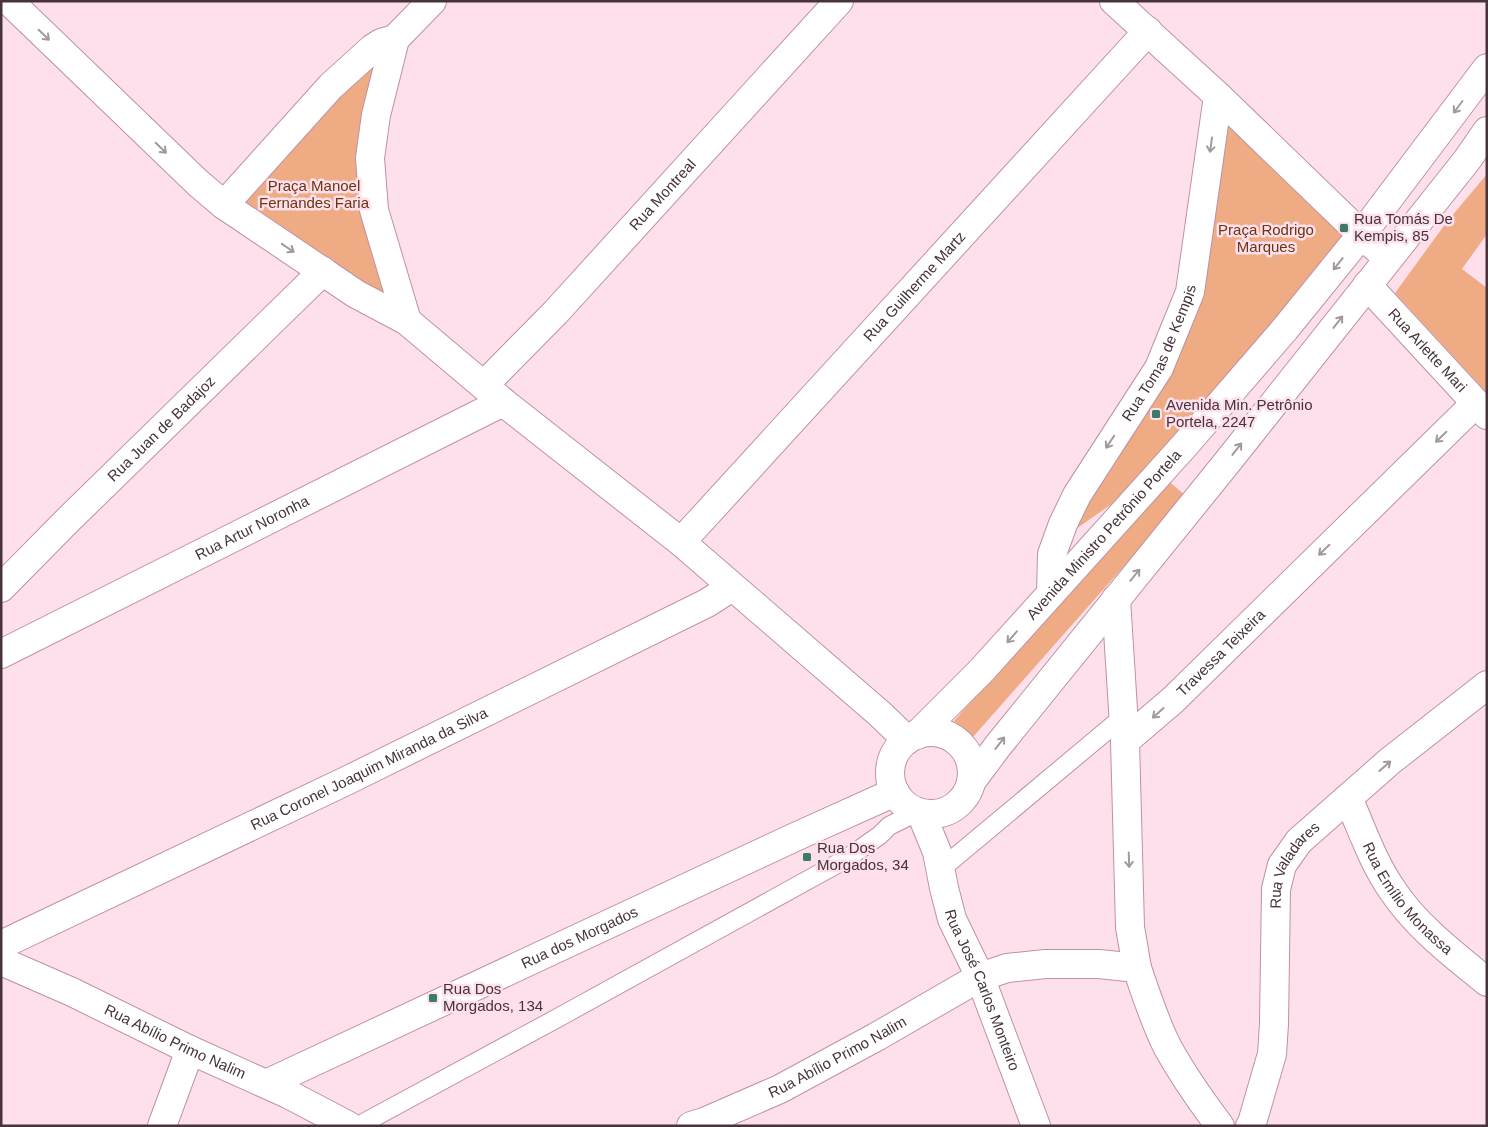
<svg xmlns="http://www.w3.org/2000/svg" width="1488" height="1127" viewBox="0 0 1488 1127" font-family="Arial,sans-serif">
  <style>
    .green { fill: #efac84 }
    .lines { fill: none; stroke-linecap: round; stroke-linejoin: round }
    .lane-casing { stroke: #be91a4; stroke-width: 20 }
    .street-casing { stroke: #be91a4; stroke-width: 30 }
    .secondary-casing { stroke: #be91a4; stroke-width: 30 }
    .lane { stroke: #fff; stroke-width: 18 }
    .street { stroke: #fff; stroke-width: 28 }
    .secondary { stroke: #fff; stroke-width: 28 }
    .oneway { stroke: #a2999e }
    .poi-dot { fill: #3c7b68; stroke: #fee0ed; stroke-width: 2 }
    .labels { text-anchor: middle; stroke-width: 5; stroke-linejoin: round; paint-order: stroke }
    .park-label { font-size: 15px; fill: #6b350f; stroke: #fee0ed }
    .street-label { font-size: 15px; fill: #46333c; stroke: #fee0ed }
    .poi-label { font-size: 15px; fill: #46333c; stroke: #fee0ed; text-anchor: start }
  </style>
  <rect width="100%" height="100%" fill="#fee0ed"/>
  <path class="green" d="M381 36 370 158 407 321 224 205Z
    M1217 110 1357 229 1162 469 1050 547 1161 368Z
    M1487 174V234L1462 269 1487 288V393L1395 293 1446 223Z
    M1166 479 1186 496 973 737 954 721Z"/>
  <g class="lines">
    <defs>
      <path id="lane" d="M941 869 1123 717
        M358 1126 563 1015 846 859 880 835 889 826 917 812"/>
      <g id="street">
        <path d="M9 1 198 183 224 205 356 294 407 321 503 402 681 542 880 714 907 740"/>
        <path d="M1114 1 1218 96 1366 239 1388 258"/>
        <path d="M224 205 331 86 373 48 381 43 395 39"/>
        <path id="s1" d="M1367 285 1487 415"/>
        <path d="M407 321 374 210 370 158 376 115 395 39 432 1"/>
        <path id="s2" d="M484 385 556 312 839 1"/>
        <path id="s3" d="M681 542 1148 31"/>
        <path id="s4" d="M1 588 67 521 323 271"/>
        <path id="s5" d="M1051 593 1052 554 1063 524 1077 495 1159 368 1190 292 1218 96"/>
        <path d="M1116 599 1125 741"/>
        <path id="s6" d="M1 654 503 402"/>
        <circle cx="931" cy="773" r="41"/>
        <path id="s7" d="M1348 798C1362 829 1373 863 1393 891 1417 927 1453 954 1487 982"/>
        <path id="s8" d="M921 813 937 852 944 888 952 919 980 977 1036 1126"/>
        <path id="s9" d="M1 945 346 781 707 603 732 587"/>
        <path id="s10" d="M1 961 72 992 190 1050 288 1094 349 1126"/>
        <path id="s11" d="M1137 968 1130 927 1125 741 1173 700 1476 403"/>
        <path id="s12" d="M266 1084 793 838 895 792"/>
        <path d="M162 1126 190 1050"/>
        <path id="s13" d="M691 1126 704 1122 780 1089 876 1037 980 977 1007 968 1045 964H1099L1137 968C1146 994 1155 1023 1168 1048 1183 1075 1201 1101 1220 1126"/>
        <path id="s14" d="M1250 1126 1252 1123 1272 1054 1274 1024 1276 889 1282 865 1299 841 1348 798 1390 761 1487 685"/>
      </g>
      <g id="secondary">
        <path id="s15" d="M917 735 982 670 1184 446 1285 329 1362 234 1487 68"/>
        <path d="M971 782 997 747 1229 460 1467 160 1487 131"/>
      </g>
    </defs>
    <use href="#lane" class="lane-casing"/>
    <use href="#street" class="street-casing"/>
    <use href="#secondary" class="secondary-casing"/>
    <use href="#lane" class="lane"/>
    <use href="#street" class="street"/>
    <use href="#secondary" class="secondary"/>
  </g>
  <defs><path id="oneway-shaft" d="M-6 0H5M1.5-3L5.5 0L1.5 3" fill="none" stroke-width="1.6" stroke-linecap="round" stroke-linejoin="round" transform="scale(1.25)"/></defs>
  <g class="oneway">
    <use href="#oneway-shaft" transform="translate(44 35) rotate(44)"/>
    <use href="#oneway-shaft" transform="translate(1458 107) rotate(127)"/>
    <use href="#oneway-shaft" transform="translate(1211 145) rotate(98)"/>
    <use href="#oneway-shaft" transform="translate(161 148) rotate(44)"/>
    <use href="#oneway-shaft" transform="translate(288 248) rotate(34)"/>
    <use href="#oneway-shaft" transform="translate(1338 264) rotate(129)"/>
    <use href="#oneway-shaft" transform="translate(1338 322) rotate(-52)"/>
    <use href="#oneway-shaft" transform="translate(1441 437) rotate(136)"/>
    <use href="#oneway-shaft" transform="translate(1110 442) rotate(124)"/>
    <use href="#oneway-shaft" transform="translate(1237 449) rotate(-52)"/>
    <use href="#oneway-shaft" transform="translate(1324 550) rotate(136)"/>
    <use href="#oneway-shaft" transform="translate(1135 575) rotate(-51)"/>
    <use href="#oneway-shaft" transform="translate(1012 637) rotate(131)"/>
    <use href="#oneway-shaft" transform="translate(1158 713) rotate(138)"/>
    <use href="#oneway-shaft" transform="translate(1000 743) rotate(-52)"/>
    <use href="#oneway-shaft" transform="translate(1385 766) rotate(-41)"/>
    <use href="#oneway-shaft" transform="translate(1129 860) rotate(88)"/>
  </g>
  <g class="poi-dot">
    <rect x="1339" y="223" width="10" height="10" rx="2.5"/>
    <rect x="1151" y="409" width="10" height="10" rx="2.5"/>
    <rect x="802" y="852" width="10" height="10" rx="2.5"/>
    <rect x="428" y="993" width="10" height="10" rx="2.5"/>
  </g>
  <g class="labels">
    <g class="park-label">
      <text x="314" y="191">Praça Manoel<tspan x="314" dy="17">Fernandes Faria</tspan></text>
      <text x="1266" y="235">Praça Rodrigo<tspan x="1266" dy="17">Marques</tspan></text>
    </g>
    <g class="street-label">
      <text dy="5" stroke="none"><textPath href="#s2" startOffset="261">Rua Montreal</textPath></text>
      <text dy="5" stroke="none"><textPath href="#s3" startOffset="346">Rua Guilherme Martz</textPath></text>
      <text dy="5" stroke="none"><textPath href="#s1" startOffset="89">Rua Arlette Mari</textPath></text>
      <text dy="5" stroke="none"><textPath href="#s5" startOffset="268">Rua Tomas de Kempis</textPath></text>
      <text dy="5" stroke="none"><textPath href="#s4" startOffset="226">Rua Juan de Badajoz</textPath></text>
      <text dy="5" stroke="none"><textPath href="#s6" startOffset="281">Rua Artur Noronha</textPath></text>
      <text dy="5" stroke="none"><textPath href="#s15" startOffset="274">Avenida Ministro Petrônio Portela</textPath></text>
      <text dy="5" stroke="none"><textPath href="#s11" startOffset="358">Travessa Teixeira</textPath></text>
      <text dy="5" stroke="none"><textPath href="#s9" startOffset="408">Rua Coronel Joaquim Miranda da Silva</textPath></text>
      <text dy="5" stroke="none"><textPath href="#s14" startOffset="270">Rua Valadares</textPath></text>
      <text dy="5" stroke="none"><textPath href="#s7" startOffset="118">Rua Emílio Monassa</textPath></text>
      <text dy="5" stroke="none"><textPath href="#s12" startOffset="346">Rua dos Morgados</textPath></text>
      <text dy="5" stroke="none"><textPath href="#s8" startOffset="188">Rua José Carlos Monteiro</textPath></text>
      <text dy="5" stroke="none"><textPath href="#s10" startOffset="192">Rua Abílio Primo Nalim</textPath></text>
      <text dy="5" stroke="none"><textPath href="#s13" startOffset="162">Rua Abílio Primo Nalim</textPath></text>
    </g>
    <g class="poi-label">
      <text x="1354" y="224">Rua Tomás De<tspan x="1354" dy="17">Kempis, 85</tspan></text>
      <text x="1166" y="410">Avenida Min. Petrônio<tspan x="1166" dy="17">Portela, 2247</tspan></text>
      <text x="817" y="853">Rua Dos<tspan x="817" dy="17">Morgados, 34</tspan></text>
      <text x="443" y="994">Rua Dos<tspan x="443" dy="17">Morgados, 134</tspan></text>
    </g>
  </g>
  <rect width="1488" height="1127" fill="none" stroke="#46333c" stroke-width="5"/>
</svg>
